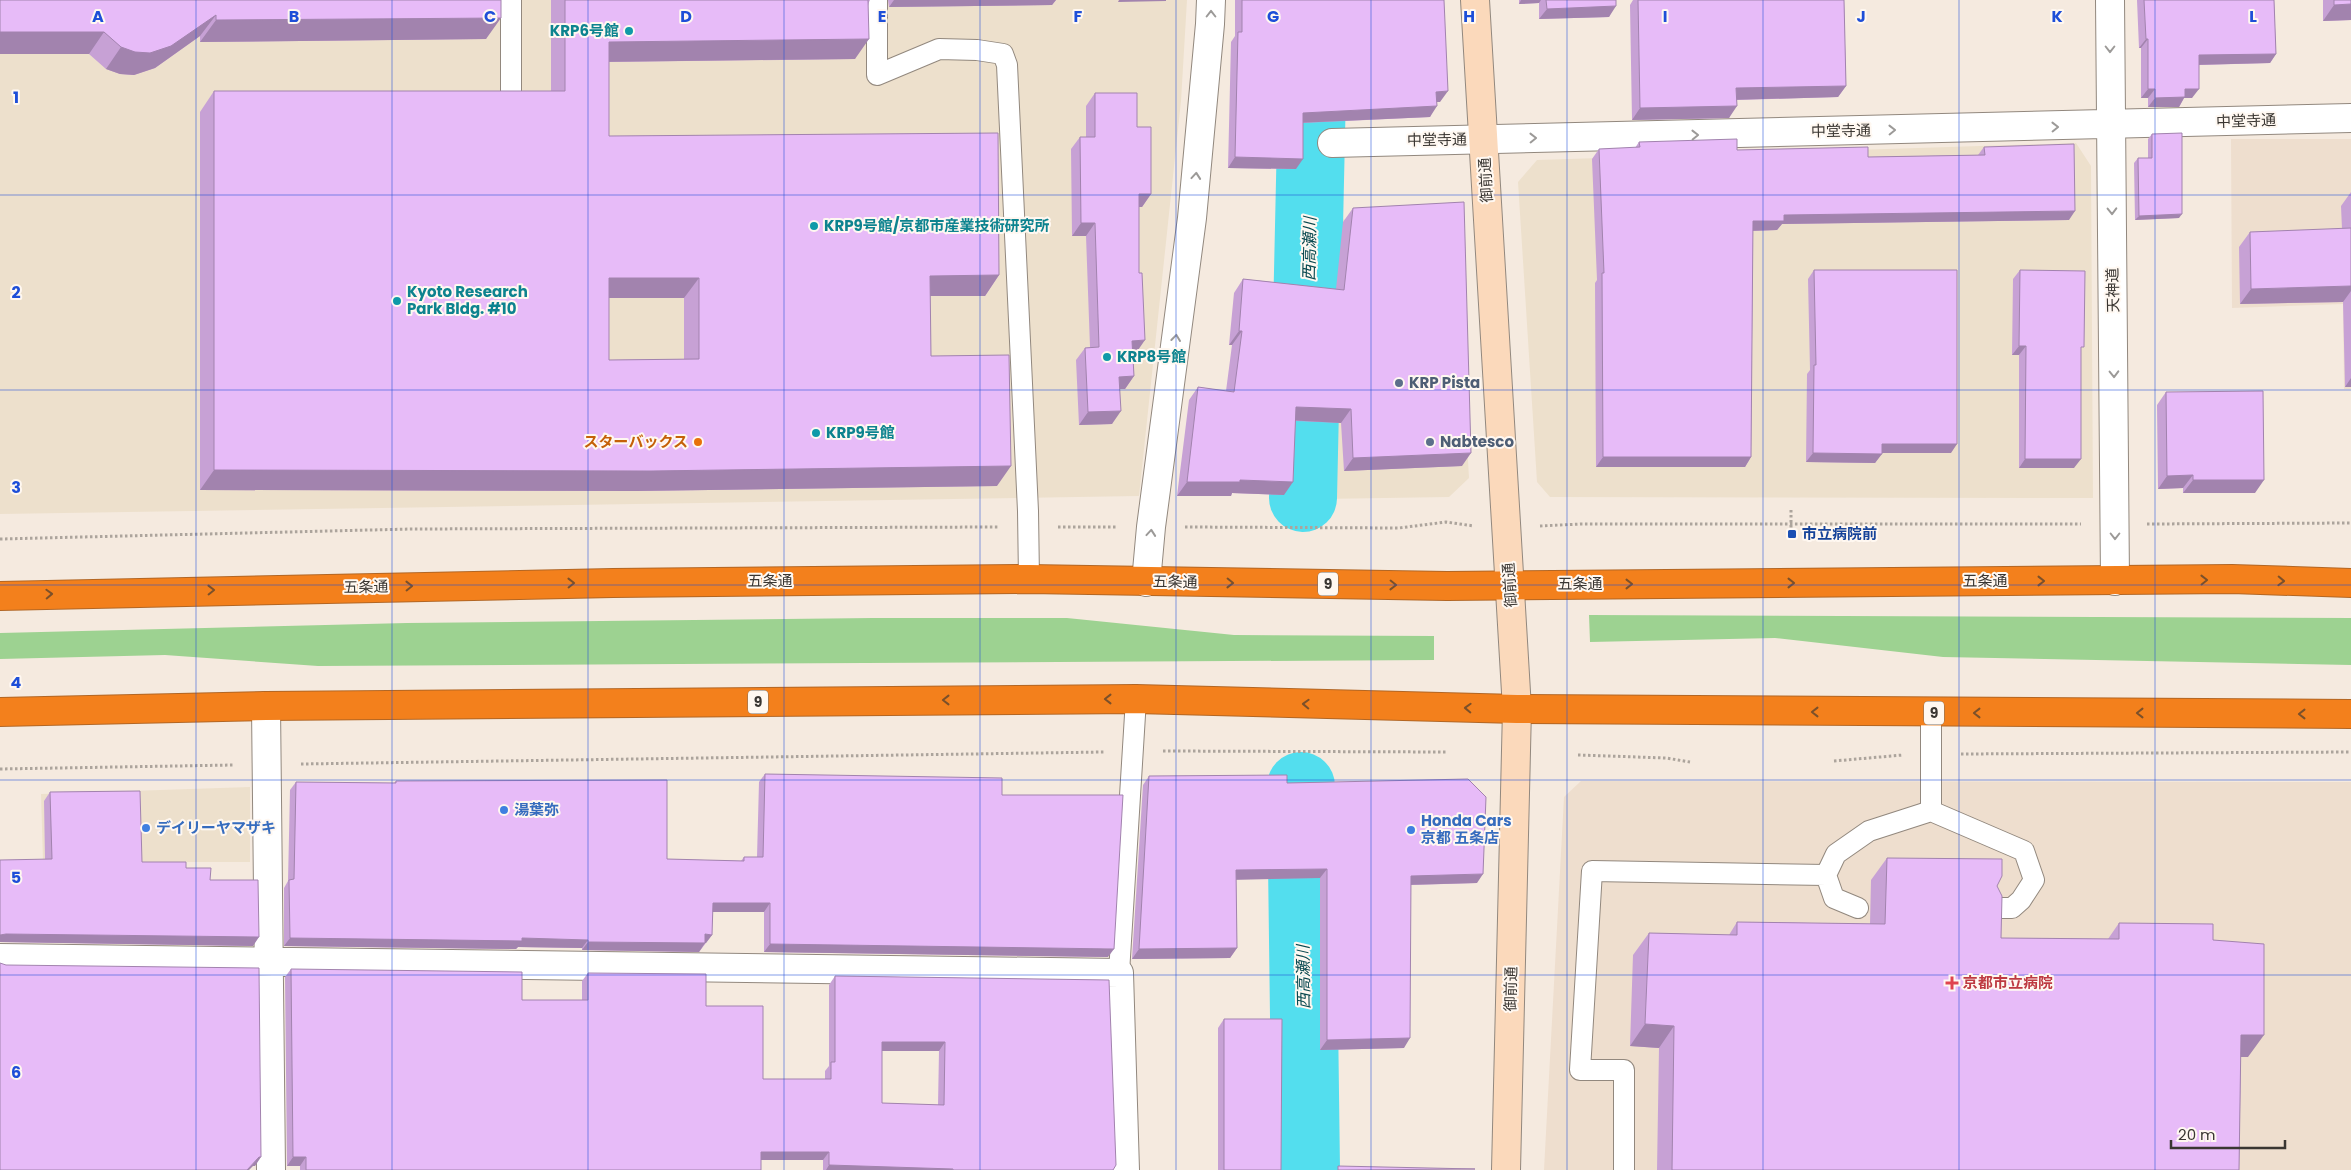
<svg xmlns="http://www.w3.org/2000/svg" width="2351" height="1170" viewBox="0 0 2351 1170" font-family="Poppins,'Noto Sans JP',sans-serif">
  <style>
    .commercial { fill: #ede0cc }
    .built { fill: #eedece }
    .green { fill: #9dd291 }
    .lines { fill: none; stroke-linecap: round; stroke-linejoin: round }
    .river { stroke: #53deee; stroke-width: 68 }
    .lane-casing { stroke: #92887e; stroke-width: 22 }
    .street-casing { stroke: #92887e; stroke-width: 30 }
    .secondary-casing { stroke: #92887e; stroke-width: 30 }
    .highway-casing { stroke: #b26624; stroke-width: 30 }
    .path { stroke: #aca49c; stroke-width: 3; stroke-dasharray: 2.5 2.5; stroke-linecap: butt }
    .lane { stroke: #fff; stroke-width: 20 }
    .street { stroke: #fff; stroke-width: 28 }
    .secondary { stroke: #fbd9bb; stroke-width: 28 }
    .highway { stroke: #f3801c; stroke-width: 28 }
    .wall { fill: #c7a1d5; fill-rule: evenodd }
    .shaded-wall { fill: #a283ae }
    .building { fill: #e7bbf8; stroke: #a283ae; fill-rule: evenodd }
    .oneway { stroke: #9c9a98 }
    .oneway2 { stroke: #7b502a }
    .grid { fill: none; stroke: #1d4ed8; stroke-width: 1; stroke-opacity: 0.55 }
    .culture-dot { fill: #0f9aa8; stroke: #fff8f1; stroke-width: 2 }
    .service-dot { fill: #5c6f8a; stroke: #fff8f1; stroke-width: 2 }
    .food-dot { fill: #e8710a; stroke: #fff8f1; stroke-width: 2 }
    .transit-dot { fill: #1a4fb4; stroke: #fff8f1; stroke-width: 2 }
    .shop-dot { fill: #3f7fe0; stroke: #fff8f1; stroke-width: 2 }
    .health-dot { fill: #e0444e; stroke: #fff8f1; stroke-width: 2 }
    .labels { text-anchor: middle; stroke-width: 4; stroke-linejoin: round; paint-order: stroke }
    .shield { fill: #fff8f1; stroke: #75706b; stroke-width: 1 }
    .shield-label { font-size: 14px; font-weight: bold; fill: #3a3632 }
    .culture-label { font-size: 15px; font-weight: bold; fill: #0d838f; stroke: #fff8f1; text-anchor: start }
    .street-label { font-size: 15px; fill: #3a3632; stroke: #fff8f1 }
    .service-label { font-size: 15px; font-weight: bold; fill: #4e5e75; stroke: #fff8f1; text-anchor: start }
    .food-label { font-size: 15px; font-weight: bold; fill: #c56008; stroke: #fff8f1; text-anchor: end }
    .transit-label { font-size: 15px; font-weight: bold; fill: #164399; stroke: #fff8f1; text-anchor: start }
    .shop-label { font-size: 15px; font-weight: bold; fill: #366cbe; stroke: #fff8f1; text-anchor: start }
    .health-label { font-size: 15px; font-weight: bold; fill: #be3a42; stroke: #fff8f1; text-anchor: start }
    .water-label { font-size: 16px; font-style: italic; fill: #08484f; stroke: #fff8f1 }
    .grid-label { font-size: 16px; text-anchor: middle; font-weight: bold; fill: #1d4ed8; stroke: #fff8f1; stroke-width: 4; stroke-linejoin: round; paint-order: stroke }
  </style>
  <rect width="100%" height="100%" fill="#f5eadf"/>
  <path class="commercial" d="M0 0H1187L1181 101 1139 496 0 514Z
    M2076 143 2091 166 2093 498 1550 497 1537 482 1518 182 1537 160Z
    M1454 214 1469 478 1449 497 1320 499 1331 220Z
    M250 787V862H43L41 794Z"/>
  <path class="built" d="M2231 139H2351V389H2344L2343 304 2232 308Z
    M1581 781 2351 782V1170H1544L1564 797Z"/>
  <path class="green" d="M1589 615 2351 618V665L1943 657 1775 638 1590 642Z
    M873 618H1067L1234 635 1434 636V660L318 666 165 655 0 659V633L407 623Z"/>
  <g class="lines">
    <path class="river" d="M1303 498 1314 0
      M1301 786 1306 1170"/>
    <defs>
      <path id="lane" d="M877 0V75L939 49 977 50 1003 54 1007 65 1028 511 1029 579
        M511 92V0
        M1931 713V811L2024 851 2034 880 2021 900 2012 908H1993
        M1858 908 1834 898 1826 875 1836 854 1869 831 1931 811
        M1119 973 1136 699
        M1624 1170V1070H1580L1592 871 1826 875"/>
      <path id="street" d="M2110 0 2115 581
        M1332 143 2351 118
        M1146 582 1151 527 1192 218 1210 24 1211 0
        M266 706 271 1170
        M0 958 1119 973 1125 1170"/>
      <path id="secondary" d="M1475 0 1517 709 1506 1170"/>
      <path id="highway" d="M0 596 613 583 1029 579 1447 586 2232 579 2351 583
        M0 712 266 706 1136 699 1517 709 2351 714"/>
    </defs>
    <use href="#lane" class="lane-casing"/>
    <use href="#street" class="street-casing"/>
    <use href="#secondary" class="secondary-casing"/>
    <use href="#highway" class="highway-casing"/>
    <path class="path" d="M1791 510V532
      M2147 524 2351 523
      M1540 526 1580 524H2081
      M1058 527H1117
      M1185 527 1399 528 1446 522 1474 526
      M0 539 411 529 999 527
      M1163 751 1447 752
      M1961 754 2351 752
      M1578 755 1666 758 1690 762
      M1834 761 1903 755
      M301 764 1104 752
      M0 769 234 765"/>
    <use href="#lane" class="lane"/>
    <use href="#street" class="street"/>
    <use href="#secondary" class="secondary"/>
    <use href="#highway" class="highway"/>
  </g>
  <path class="wall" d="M0 0H501L486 39 200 42V36L155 68 134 75 120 74 106 69 89 54H0Z
    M551 0H870L869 2 855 59 609 62V136L999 275 985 296H930L931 356 997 486 636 491 200 490V112L214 91H551ZM609 298H684V359L609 360Z
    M888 0H1056L1052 5 889 7Z
    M1235 0H1444L1440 102H1436L1430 117 1303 123 1296 169 1228 168 1231 42 1235 36Z
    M1519 0H1616L1609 17 1539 19V3L1519 4Z
    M1633 0H1844L1846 86 1838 97 1737 100 1729 118 1632 120 1630 5Z
    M2137 0H2274L2276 54 2270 63 2199 65 2192 98H2184L2179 107H2148V98H2141V48H2139Z
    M2323 0H2351V20L2323 21Z
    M1095 93 1137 127 1151 194 1142 207H1139L1136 353H1133L1134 376 1125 389H1120L1112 424 1079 425 1076 360 1085 348 1090 347 1086 236H1072L1071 149 1080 137H1086V106Z
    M2152 134 2179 218 2135 220 2134 163 2138 158H2148V139Z
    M1639 142 1737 150 1868 157 1978 155 1984 147 2069 220 1782 224 1777 230 1753 231 1751 457 1745 467H1596L1595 283 1597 280 1592 159 1599 149 1635 148Z
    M2351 192V387H2345L2343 302 2240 304 2239 247 2250 232 2342 229 2341 206Z
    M1353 208 1462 466 1344 471 1341 423 1296 421 1284 495 1232 493 1231 496H1177L1189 400 1198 387 1226 391 1232 345H1229L1234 293 1243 279 1336 289 1343 222Z
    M1814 270 1951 453H1882L1875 463 1806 462 1807 374 1810 370 1808 279Z
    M2020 270 2081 351 2074 468H2019V355H2012L2013 279Z
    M2166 392 2255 493H2183V488L2158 489 2157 405Z
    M765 774 1002 795 1108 957 764 952V912H712V935L699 952 582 950V948L518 947 516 949 284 946V888L288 881 290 790 296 782 394 783 396 781 667 859 741 861 744 857H757L759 782Z
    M1149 776 1287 783 1477 883 1411 885 1404 1048 1320 1050V878L1236 879 1237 948 1230 958 1132 959 1143 785Z
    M50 792 142 862 186 868 210 880 253 946 0 942 45 859 44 801Z
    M1887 858 1997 886 2001 938 2108 939 2119 923 2213 940 2248 1057H2241L2239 1170H1657L1659 1048 1630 1046 1633 955 1649 933 1729 935 1737 922 1870 924 1871 880Z
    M291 969 522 1000H582V981L588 973 706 1006 763 1079H825V1071L829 1066V985L835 976 1109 980 1113 1170H823V1160H761V1170H300V1166H287L285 977ZM882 1051H939L938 1105 882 1103Z
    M1224 1019 1281 1170H1218V1028Z"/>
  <path class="shaded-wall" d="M894 0H1056L1052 5 889 7Z
    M1119 0H1166V1L1118 2Z
    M1521 0H1541L1539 3 1519 4Z
    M2351 4V20L2323 21 2334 5Z
    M1616 6 1609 17 1539 19 1547 9Z
    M216 15 200 36 155 68 134 75 120 74 106 69 121 47Z
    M501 18 486 39 200 42 216 20Z
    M0 32H104L89 54H0Z
    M869 39 855 59 595 62 609 42Z
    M2146 39H2148L2141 48H2139Z
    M2276 54 2270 63 2192 65 2199 55Z
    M1846 86 1838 97 1728 100 1736 88Z
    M2148 89H2155L2148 98H2141Z
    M2185 89H2199L2192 98H2184L2179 107H2148L2155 98Z
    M1448 91 1440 102H1429L1436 92Z
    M1437 106 1430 117 1296 123 1303 113Z
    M1737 106 1729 118 1632 120 1640 108Z
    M1235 157 1303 159 1296 169 1228 168Z
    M1139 194H1151L1142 207H1130Z
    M2075 211 2069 220 1782 224 1777 230 1746 231 1753 221 1784 215Z
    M2182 214 2179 218 2135 220 2139 216Z
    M1081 223H1095L1086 236H1072Z
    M999 275 985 296H916L930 276Z
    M609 278H699L684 298H595Z
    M2351 286V291L2343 302 2240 304 2251 289Z
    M1239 331H1242L1232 345H1229Z
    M1145 340 1136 353H1124L1132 341Z
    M2019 346H2026L2019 355H2012Z
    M1134 376 1125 389H1110L1119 377Z
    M2351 378V387H2345Z
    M1296 407 1351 409 1341 423 1286 420Z
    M1121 411 1112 424 1079 425 1088 412Z
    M1882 444H1957L1951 453H1876Z
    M1471 453 1462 466 1344 471 1353 458Z
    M1813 453 1882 454 1875 463 1806 462Z
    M1603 457H1751L1745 467H1596Z
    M2025 459H2081L2074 468H2019Z
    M1011 466 997 486 636 491 200 490 214 470Z
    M2193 475 2183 488 2158 489 2167 476Z
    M1240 480 1293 482 1284 495 1232 493 1231 496H1177L1187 482Z
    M2193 480H2264L2255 493H2183Z
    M1327 869 1320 878 1230 880 1236 870Z
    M1483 874 1477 883 1404 885 1411 876Z
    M713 903H770L764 912H707Z
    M6 934 259 937 253 946 0 942V935Z
    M705 934 712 935 706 943H699Z
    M290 938H522L588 940 582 948 518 947 516 949 284 946Z
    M588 942 705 943 699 952 582 950Z
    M770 944 1114 949 1108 957 764 952Z
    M1237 948 1230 958 1132 959 1139 949Z
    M1645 1024 1674 1026 1659 1048 1630 1046Z
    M2241 1035H2264L2248 1057H2226Z
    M1410 1038 1404 1048 1320 1050 1327 1040Z
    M882 1042H945L939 1051H876Z
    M761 1152H829L823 1160H755Z
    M259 1157H261L255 1166H253L249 1170H247Z
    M293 1157H306L300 1166H287Z
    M829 1165 953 1169 952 1170H826Z"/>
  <path class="building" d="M0 0H501V18L216 20V15L171 46 150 53 135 52 121 47 104 32H0Z
    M565 0H868L869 39 609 42V136L998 133 999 275 930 276 931 356 1009 355 1011 466 651 471 214 470V91H565ZM609 278H699V359L609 360Z
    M1242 0H1444L1448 91 1436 92 1437 106 1303 113V159L1235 157 1238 32H1242Z
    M1546 0H1616V6L1547 9Z
    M1638 0H1844L1846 86 1736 88 1737 106 1640 108Z
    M2144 0H2274L2276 54 2199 55V89H2185V97L2155 98V89H2148V39H2146Z
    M2334 0H2351V4L2334 5Z
    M1095 93H1137V127H1151V194H1139V273H1142L1145 340 1132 341 1134 376 1119 377 1121 411 1088 412 1085 348 1099 347 1095 223H1081L1080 137H1095Z
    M2182 133V214L2139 216 2138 158H2152V134Z
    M1737 139V150L1868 147V157L1985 155 1984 147 2074 144 2075 211 1784 215V221H1753L1751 457H1603L1602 273H1604L1599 149 1640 147 1639 142Z
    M1464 202 1471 453 1353 458 1351 409 1296 407 1293 482 1240 480V482H1187L1198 387 1234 392 1242 331H1239L1243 279 1344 290 1353 208Z
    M2351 228V286L2251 289 2250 232Z
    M1814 270H1957V444H1882V454L1813 453 1814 365H1816Z
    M2020 270 2085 271 2084 347H2081V459H2025L2026 346H2019Z
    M2263 391 2264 480H2193V475L2167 476 2166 392Z
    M765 774 1002 778V795H1123L1114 949 770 944V903H713L712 935 705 934V943L588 942V940L522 938V941L290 938 289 880 294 879 296 782 396 783V781L667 780V859L744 861V857H763Z
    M1287 775V783L1468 779 1486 797 1483 874 1411 876 1410 1038 1327 1040V869L1236 870 1237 948 1139 949 1149 776Z
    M140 791 142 862H186V868H211L210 880H258L259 937 6 934 0 935V860L52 859 50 792Z
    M1887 858 2002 859V876L1997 886 2002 896 2001 938 2119 939V923L2213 924V940L2264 944V1035H2241L2239 1170H1672L1674 1026 1645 1024 1649 933 1737 935V922L1885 924Z
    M0 963 6 965 259 968 261 1157H259L247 1170H0Z
    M291 969 522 972V1000H588V973L706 974V1006H763V1079H831V1062H835V976L1109 980 1116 1165 1113 1170H953V1169L829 1165V1152H761V1170H306V1157H293ZM882 1042H945L944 1105 882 1103Z
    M1224 1019H1282L1281 1170H1224Z
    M1338 1166 1475 1169 1338 1170Z"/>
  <defs><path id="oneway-chevron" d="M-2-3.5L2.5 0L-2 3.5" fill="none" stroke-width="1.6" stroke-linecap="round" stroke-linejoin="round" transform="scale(1.25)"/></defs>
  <g class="oneway">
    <use href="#oneway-chevron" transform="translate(1211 14) rotate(-90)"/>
    <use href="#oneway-chevron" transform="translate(2110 49) rotate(90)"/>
    <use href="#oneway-chevron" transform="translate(2055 127) rotate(-1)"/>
    <use href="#oneway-chevron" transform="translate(1892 130) rotate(-1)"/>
    <use href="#oneway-chevron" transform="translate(1695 135) rotate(-1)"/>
    <use href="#oneway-chevron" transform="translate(1533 138) rotate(-1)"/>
    <use href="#oneway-chevron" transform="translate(1196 176) rotate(-85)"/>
    <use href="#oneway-chevron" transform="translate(2112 211) rotate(89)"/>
    <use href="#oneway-chevron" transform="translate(1176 338) rotate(-83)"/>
    <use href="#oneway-chevron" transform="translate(2114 374) rotate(89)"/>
    <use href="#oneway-chevron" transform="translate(1151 533) rotate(-85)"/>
    <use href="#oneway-chevron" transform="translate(2115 536) rotate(90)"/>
  </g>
  <g class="oneway2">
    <use href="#oneway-chevron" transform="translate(2204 580) rotate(-1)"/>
    <use href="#oneway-chevron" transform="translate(2041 581)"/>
    <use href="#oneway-chevron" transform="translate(2281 581) rotate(2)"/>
    <use href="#oneway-chevron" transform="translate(571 583) rotate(-1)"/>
    <use href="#oneway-chevron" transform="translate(1230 583) rotate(1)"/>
    <use href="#oneway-chevron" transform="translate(1791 583)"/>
    <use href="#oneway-chevron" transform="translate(1629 584)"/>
    <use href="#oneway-chevron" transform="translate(1393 585) rotate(1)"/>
    <use href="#oneway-chevron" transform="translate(409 586) rotate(-1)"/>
    <use href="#oneway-chevron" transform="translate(211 590) rotate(-1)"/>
    <use href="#oneway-chevron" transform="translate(49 594) rotate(-2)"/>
    <use href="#oneway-chevron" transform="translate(1108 699) rotate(180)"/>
    <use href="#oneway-chevron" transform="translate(946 700) rotate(180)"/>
    <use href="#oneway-chevron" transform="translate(1306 704) rotate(-178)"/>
    <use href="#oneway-chevron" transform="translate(1468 708) rotate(-178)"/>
    <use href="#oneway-chevron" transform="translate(1815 712) rotate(-180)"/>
    <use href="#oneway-chevron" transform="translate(1977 713) rotate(-180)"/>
    <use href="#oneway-chevron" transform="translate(2140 713) rotate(-180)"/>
    <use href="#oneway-chevron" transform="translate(2302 714) rotate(-180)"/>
  </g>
  <path class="grid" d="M196 0V1170M392 0V1170M588 0V1170M784 0V1170M980 0V1170M1176 0V1170M1371 0V1170M1567 0V1170M1763 0V1170M1959 0V1170M2155 0V1170M0 195H2351M0 390H2351M0 585H2351M0 780H2351M0 975H2351"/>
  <g class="culture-dot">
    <circle cx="629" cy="31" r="5"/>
    <circle cx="814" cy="226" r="5"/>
    <circle cx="397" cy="301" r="5"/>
    <circle cx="1107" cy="357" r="5"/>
    <circle cx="816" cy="433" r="5"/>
  </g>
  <g class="service-dot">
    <circle cx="1399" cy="383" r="5"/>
    <circle cx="1430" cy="442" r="5"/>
  </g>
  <circle class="food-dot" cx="698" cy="442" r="5"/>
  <rect class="transit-dot" x="1787" y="529" width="10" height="10" rx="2.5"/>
  <g class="shop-dot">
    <circle cx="504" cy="810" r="5"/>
    <circle cx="146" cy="828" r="5"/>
    <circle cx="1411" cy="830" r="5"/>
  </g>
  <path class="health-dot" d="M1949.5 975.5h5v5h5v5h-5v5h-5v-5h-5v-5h5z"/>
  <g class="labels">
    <g class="shield">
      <rect x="1318" y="572.5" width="20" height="23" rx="4"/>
      <rect x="748" y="690.5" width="20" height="23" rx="4"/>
      <rect x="1924" y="701.5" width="20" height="23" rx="4"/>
    </g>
    <g class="shield-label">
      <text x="1328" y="589">9</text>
      <text x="758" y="707">9</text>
      <text x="1934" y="718">9</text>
    </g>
    <g class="culture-label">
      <text x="619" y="36" text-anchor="end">KRP6号館</text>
      <text x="824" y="231">KRP9号館/京都市産業技術研究所</text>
      <text x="407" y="297">Kyoto Research<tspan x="407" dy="17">Park Bldg. #10</tspan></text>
      <text x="1117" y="362">KRP8号館</text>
      <text x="826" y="438">KRP9号館</text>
    </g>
    <g class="street-label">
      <text transform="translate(2246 121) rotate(-2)" y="5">中堂寺通</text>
      <text transform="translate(1841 131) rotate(-1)" y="5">中堂寺通</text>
      <text transform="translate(1437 140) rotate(-1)" y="5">中堂寺通</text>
      <text transform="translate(1486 180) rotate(-93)" y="5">御前通</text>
      <text transform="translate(2113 290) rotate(-91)" y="5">天神道</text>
      <text x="770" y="586">五条通</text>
      <text x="1985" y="586">五条通</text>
      <text transform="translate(1175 582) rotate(1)" y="5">五条通</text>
      <text x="1580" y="589">五条通</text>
      <text transform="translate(1510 585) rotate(-94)" y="5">御前通</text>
      <text transform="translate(366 587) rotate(-1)" y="5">五条通</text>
      <text transform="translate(1511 989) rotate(-89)" y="5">御前通</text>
    </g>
    <g class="service-label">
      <text x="1409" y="388">KRP Pista</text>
      <text x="1440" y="447">Nabtesco</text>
    </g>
    <g class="food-label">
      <text x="688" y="447">スターバックス</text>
    </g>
    <g class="transit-label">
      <text x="1802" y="539">市立病院前</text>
    </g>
    <g class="shop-label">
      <text x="514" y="815">湯葉弥</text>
      <text x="1421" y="826">Honda Cars<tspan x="1421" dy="17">京都 五条店</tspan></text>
      <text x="156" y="833">デイリーヤマザキ</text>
    </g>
    <g class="health-label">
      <text x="1963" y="988">京都市立病院</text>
    </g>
    <g class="water-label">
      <text transform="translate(1309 249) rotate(-89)" y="6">西高瀬川</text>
      <text transform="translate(1303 977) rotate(-91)" y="6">西高瀬川</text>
    </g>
  </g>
  <g class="grid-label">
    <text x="98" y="22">A</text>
    <text x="294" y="22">B</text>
    <text x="490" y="22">C</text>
    <text x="686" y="22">D</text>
    <text x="882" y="22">E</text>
    <text x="1078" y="22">F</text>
    <text x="1273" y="22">G</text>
    <text x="1469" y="22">H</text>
    <text x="1665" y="22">I</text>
    <text x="1861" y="22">J</text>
    <text x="2057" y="22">K</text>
    <text x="2253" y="22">L</text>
    <text x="16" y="103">1</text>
    <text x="16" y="298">2</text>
    <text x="16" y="493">3</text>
    <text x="16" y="688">4</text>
    <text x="16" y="883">5</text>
    <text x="16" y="1078">6</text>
  </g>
  <path d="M2171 1140v8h114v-8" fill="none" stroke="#3a3632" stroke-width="2.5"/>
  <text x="2178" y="1140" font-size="15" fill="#3a3632" stroke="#fff8f1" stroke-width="4" paint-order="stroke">20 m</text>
</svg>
